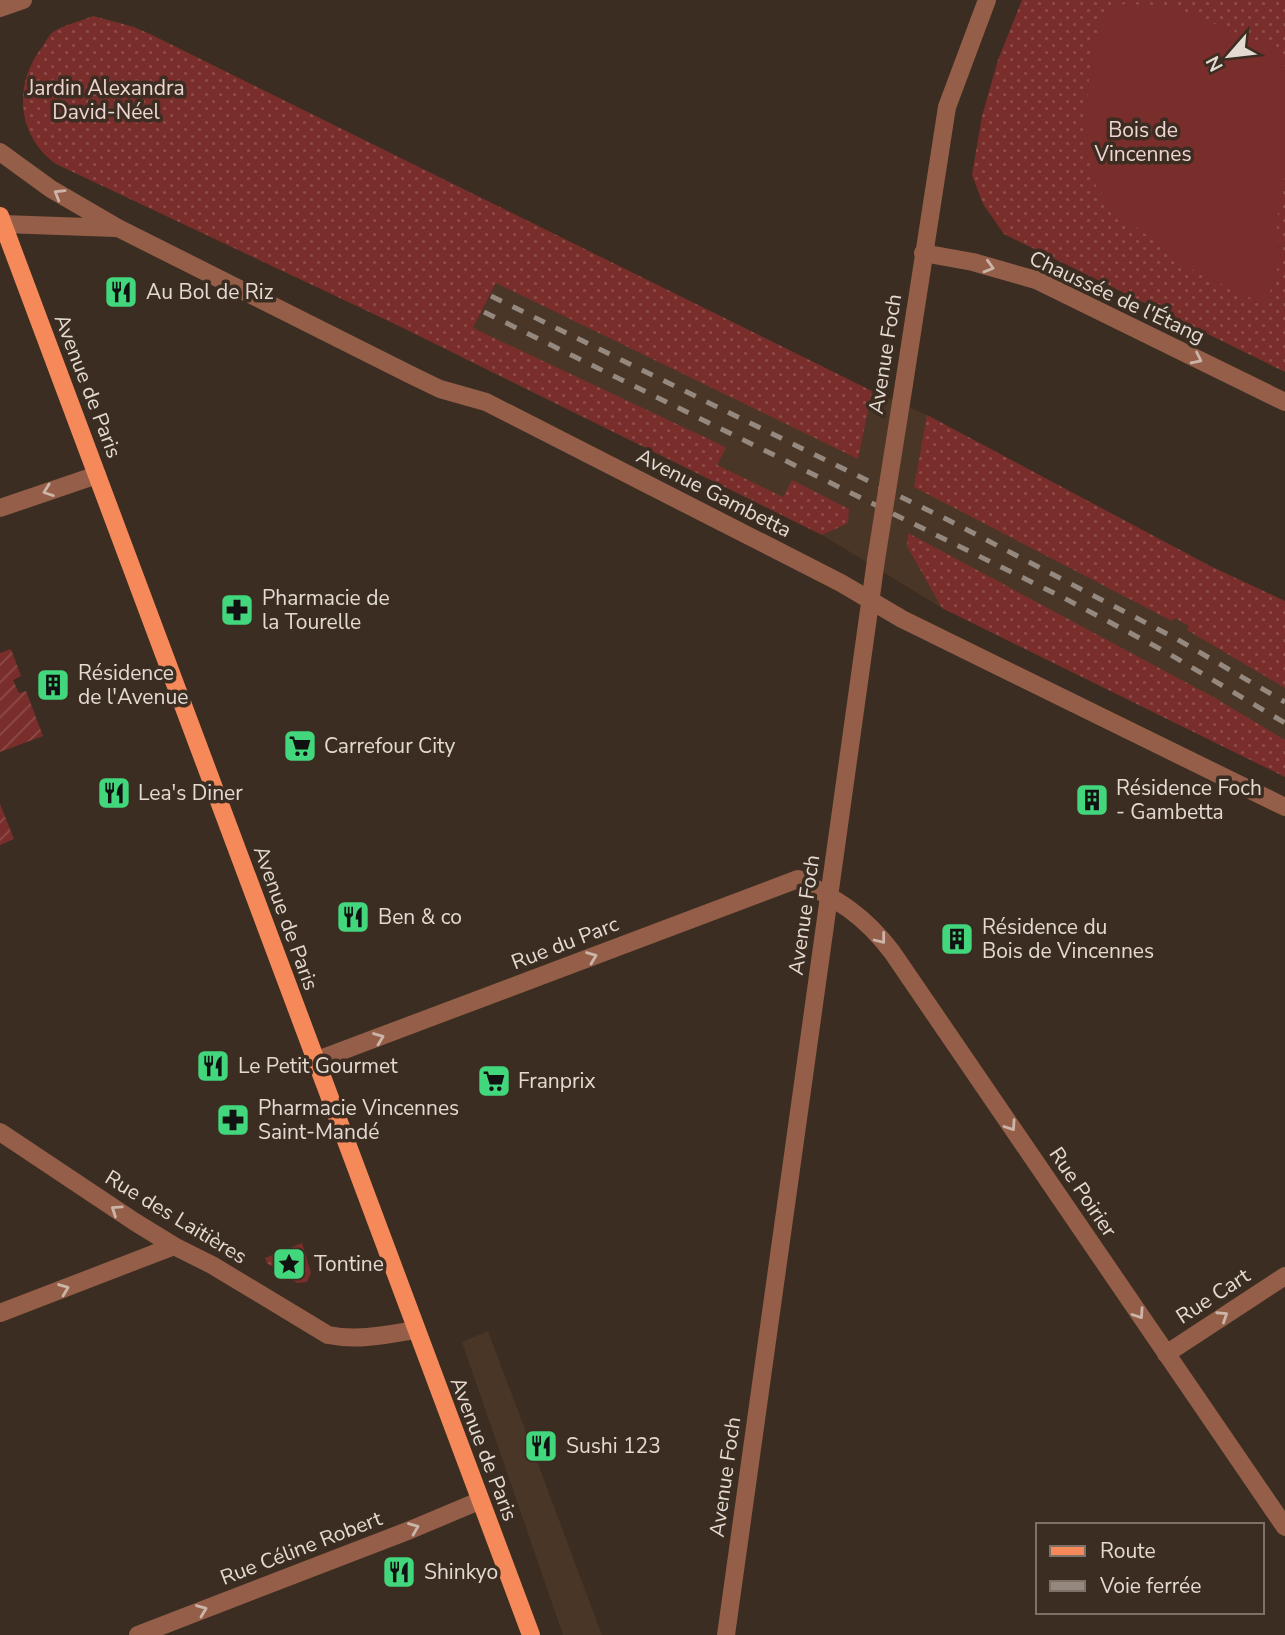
<svg xmlns="http://www.w3.org/2000/svg" width="1285" height="1635" viewBox="0 0 1285 1635" font-family="'Nunito Sans',sans-serif">
  <style>
    .built { fill: #493626 }
    .grass { fill: url(#grass-dots) }
    .garden { fill: url(#garden-furrows) }
    .pitch { fill: #7a2e2b }
    .lines { fill: none; stroke-linecap: round; stroke-linejoin: round }
    .minor { stroke: #945e48; stroke-width: 18 }
    .major { stroke: #f68959; stroke-width: 18 }
    .rail { stroke: #94887f; stroke-width: 5; stroke-dasharray: 12 12; stroke-linecap: butt }
    .minor-bridge { stroke: #945e48; stroke-width: 18 }
    .oneway { stroke: #cbb5a9 }
    .labels { text-anchor: middle; stroke-width: 7; stroke-linejoin: round; paint-order: stroke }
    .park-label { font-size: 21px; fill: #efd5d2; stroke: #3b2d21 }
    .poi-label { font-size: 21px; fill: #e3dad2; stroke: #3b2d21; text-anchor: start }
    .street-label { font-size: 21px; fill: #e3dad2; stroke: #3b2d21 }
  </style>
  <defs>
    <pattern id="grass-dots" width="8" height="8" patternUnits="userSpaceOnUse" patternTransform="scale(1.75)"><rect width="8" height="8" fill="#7a2e2b"/><path d="M2 2h.1M6 6h.1" fill="none" stroke="#8d4c49" stroke-width="1.8" stroke-linecap="round"/></pattern>
    <pattern id="garden-furrows" width="10" height="10" patternUnits="userSpaceOnUse" patternTransform="scale(1.75)"><rect width="10" height="10" fill="#7a2e2b"/><path d="M-1 1l2-2M0 10L10 0M9 11l2-2" fill="none" stroke="#8d4c49"/></pattern>
  </defs>
  <rect width="100%" height="100%" fill="#3b2d21"/>
  <path class="built" d="M508 260 872 391 927 415 1210 566 1285 601V777L942 608 822 535 459 356Z
    M488 1331 540 1469 602 1635H563L462 1342Z"/>
  <path class="grass" d="M1022 0H1285V372L1004 234 983 204 972 175 982 116 998 60Z
    M93 16 134 27 152 35 872 391 858 459 496 283 473 328 717 443 726 448 717 465 783 497 792 480 849 509 848 523 822 535 399 326 56 164C18 137 13 87 40 50 44 45 48 36 53 32 63 25 81 21 93 16Z
    M927 415 1210 566 1285 601V688L1187 630 1189 626 1175 618 1172 621 914 487Z
    M908 533 1215 698 1285 740V777L942 608 907 546Z
    M302 1243 311 1273 307 1282 297 1283 267 1263 265 1258Z"/>
  <path class="garden" d="M11 649 21 676 13 680 19 693 26 691 43 736 0 752V653Z
    M0 804 14 839 0 845Z"/>
  <path class="pitch" d="M1118 4 1156 5 1187 13 1272 47 1285 66V177L1276 223 1281 257 1266 305 1197 273 1117 213 1096 186 1087 154V99L1092 53 1103 16Z"/>
  <g class="lines">
    <path class="minor" d="M0 8 23 0
      M0 152 51 189 118 228 411 375 440 389 486 402 841 583 902 619 1285 807
      M3 224 115 228
      M923 253 973 262 1036 280 1285 402
      M904 384 947 107 987 0
      M0 508 97 475
      M315 1061 798 879C839 901 863 914 892 952L1285 1527
      M0 1132 135 1222 174 1246 212 1265 328 1335C358 1341 385 1335 415 1330
      M0 1313 174 1246
      M1166 1354 1285 1276
      M138 1635 410 1530 479 1501
      M726 1635 876 560"/>
    <path class="major" d="M0 216 531 1635"/>
    <path class="rail" d="M491 296 950 521 1175 638 1285 702
      M484 312 1064 598 1166 652 1285 723"/>
    <path class="minor-bridge" d="M876 560 904 384"/>
  </g>
  <defs><path id="oneway-chevron" d="M-2-3.5L2.5 0L-2 3.5" fill="none" stroke-width="1.6" stroke-linecap="round" stroke-linejoin="round" transform="scale(1.75)"/></defs>
  <g class="oneway">
    <use href="#oneway-chevron" transform="translate(59 194) rotate(-149)"/>
    <use href="#oneway-chevron" transform="translate(989 267) rotate(16)"/>
    <use href="#oneway-chevron" transform="translate(1197 359) rotate(26)"/>
    <use href="#oneway-chevron" transform="translate(48 491) rotate(160)"/>
    <use href="#oneway-chevron" transform="translate(881 939) rotate(52)"/>
    <use href="#oneway-chevron" transform="translate(592 957) rotate(-21)"/>
    <use href="#oneway-chevron" transform="translate(379 1038) rotate(-21)"/>
    <use href="#oneway-chevron" transform="translate(1011 1126) rotate(56)"/>
    <use href="#oneway-chevron" transform="translate(116 1210) rotate(-146)"/>
    <use href="#oneway-chevron" transform="translate(64 1289) rotate(-21)"/>
    <use href="#oneway-chevron" transform="translate(1139 1314) rotate(56)"/>
    <use href="#oneway-chevron" transform="translate(1223 1316) rotate(-33)"/>
    <use href="#oneway-chevron" transform="translate(414 1528) rotate(-22)"/>
    <use href="#oneway-chevron" transform="translate(202 1610) rotate(-21)"/>
  </g>
  <defs>
    <symbol id="restaurant-square" viewBox="-11 -11 22 22"><rect x="-9" y="-9" width="18" height="18" rx="4" fill="#42d77c" stroke="#3b2d21"/><path d="M-5-6h1v4h1v-4h1v4h1v-4h1v5L-1.5 .5V6h-2V.5L-5-1ZM5-6V6H3V1.5H1.5Q1.5-4 5-6Z" fill="#111"/></symbol>
    <symbol id="pharmacy-square" viewBox="-11 -11 22 22"><rect x="-9" y="-9" width="18" height="18" rx="4" fill="#42d77c" stroke="#3b2d21"/><path d="M-2-6h4v4h4v4h-4v4h-4v-4h-4v-4h4Z" fill="#111"/></symbol>
    <symbol id="building-square" viewBox="-11 -11 22 22"><rect x="-9" y="-9" width="18" height="18" rx="4" fill="#42d77c" stroke="#3b2d21"/><path d="M-4-6H4V6H1V3H-1V6H-4ZM-2.5-4.3h1.7v1.8h-1.7ZM.8-4.3h1.7v1.8H.8ZM-2.5-1h1.7V.8h-1.7ZM.8-1h1.7V.8H.8Z" fill="#111"/></symbol>
    <symbol id="supermarket-square" viewBox="-11 -11 22 22"><rect x="-9" y="-9" width="18" height="18" rx="4" fill="#42d77c" stroke="#3b2d21"/><path d="M-6-5.5h2.5l.6 2H6L4.5 2H-2.5L-4.4-4H-6ZM-1.5 3.2a1.3 1.3 0 1 0 .1 0ZM3 3.2a1.3 1.3 0 1 0 .1 0Z" fill="#111"/></symbol>
    <symbol id="sight-square" viewBox="-11 -11 22 22"><rect x="-9" y="-9" width="18" height="18" rx="4" fill="#42d77c" stroke="#3b2d21"/><path d="M0-6L1.8-2.2L6-1.7L2.9 1.2L3.7 5.4L0 3.3L-3.7 5.4L-2.9 1.2L-6-1.7L-1.8-2.2Z" fill="#111"/></symbol>
  </defs>
  <g fill-rule="evenodd">
    <use href="#restaurant-square" x="102" y="273" width="38" height="38"/>
    <use href="#pharmacy-square" x="218" y="591" width="38" height="38"/>
    <use href="#building-square" x="34" y="666" width="38" height="38"/>
    <use href="#supermarket-square" x="281" y="727" width="38" height="38"/>
    <use href="#restaurant-square" x="95" y="774" width="38" height="38"/>
    <use href="#building-square" x="1073" y="781" width="38" height="38"/>
    <use href="#restaurant-square" x="334" y="898" width="38" height="38"/>
    <use href="#building-square" x="938" y="920" width="38" height="38"/>
    <use href="#restaurant-square" x="194" y="1047" width="38" height="38"/>
    <use href="#supermarket-square" x="475" y="1062" width="38" height="38"/>
    <use href="#pharmacy-square" x="214" y="1101" width="38" height="38"/>
    <use href="#sight-square" x="270" y="1245" width="38" height="38"/>
    <use href="#restaurant-square" x="522" y="1427" width="38" height="38"/>
    <use href="#restaurant-square" x="380" y="1553" width="38" height="38"/>
  </g>
  <g class="labels">
    <g class="park-label">
      <text x="106" y="95">Jardin Alexandra<tspan x="106" dy="24">David-Néel</tspan></text>
      <text x="1143" y="137">Bois de<tspan x="1143" dy="24">Vincennes</tspan></text>
    </g>
    <g class="poi-label">
      <text x="146" y="299">Au Bol de Riz</text>
      <text x="262" y="605">Pharmacie de<tspan x="262" dy="24">la Tourelle</tspan></text>
      <text x="78" y="680">Résidence<tspan x="78" dy="24">de l'Avenue</tspan></text>
      <text x="324" y="753">Carrefour City</text>
      <text x="1116" y="795">Résidence Foch<tspan x="1116" dy="24">- Gambetta</tspan></text>
      <text x="138" y="800">Lea's Diner</text>
      <text x="378" y="924">Ben &amp; co</text>
      <text x="982" y="934">Résidence du<tspan x="982" dy="24">Bois de Vincennes</tspan></text>
      <text x="238" y="1073">Le Petit Gourmet</text>
      <text x="518" y="1088">Franprix</text>
      <text x="258" y="1115">Pharmacie Vincennes<tspan x="258" dy="24">Saint-Mandé</tspan></text>
      <text x="314" y="1271">Tontine</text>
      <text x="566" y="1453">Sushi 123</text>
      <text x="424" y="1579">Shinkyo</text>
    </g>
    <g class="street-label">
      <text transform="translate(1117 297) rotate(25)" y="7">Chaussée de l'Étang</text>
      <text transform="translate(885 354) rotate(-81)" y="7">Avenue Foch</text>
      <text transform="translate(88 386) rotate(69)" y="7">Avenue de Paris</text>
      <text transform="translate(714 493) rotate(27)" y="7">Avenue Gambetta</text>
      <text transform="translate(804 915) rotate(-82)" y="7">Avenue Foch</text>
      <text transform="translate(286 918) rotate(70)" y="7">Avenue de Paris</text>
      <text transform="translate(565 943) rotate(-21)" y="7">Rue du Parc</text>
      <text transform="translate(1083 1192) rotate(56)" y="7">Rue Poirier</text>
      <text transform="translate(176 1217) rotate(31)" y="7">Rue des Laitières</text>
      <text transform="translate(1213 1296) rotate(-33)" y="7">Rue Cart</text>
      <text transform="translate(484 1449) rotate(69)" y="7">Avenue de Paris</text>
      <text transform="translate(725 1477) rotate(-82)" y="7">Avenue Foch</text>
      <text transform="translate(301 1548) rotate(-21)" y="7">Rue Céline Robert</text>
    </g>
  </g>
  <rect x="1036" y="1523" width="228" height="91" fill="#3b2d21" stroke="#7e7268" stroke-width="2"/>
  <rect x="1050" y="1546" width="35" height="10" fill="#f68959" stroke="#7e7268" stroke-width="2"/>
  <text x="1100" y="1558" font-size="21" fill="#e3dad2">Route</text>
  <rect x="1050" y="1581" width="35" height="10" fill="#94887f" stroke="#7e7268" stroke-width="2"/>
  <text x="1100" y="1593" font-size="21" fill="#e3dad2">Voie ferrée</text>
  <g transform="translate(1229 56) rotate(242)" stroke="#3b2d21" stroke-width="5" paint-order="stroke">
  <path d="M0-5L12 26L0 18L-12 26Z" fill="#e3dad2"/>
  <text y="-10" font-size="19" font-weight="bold" text-anchor="middle" fill="#e3dad2">N</text>
  </g>
</svg>
